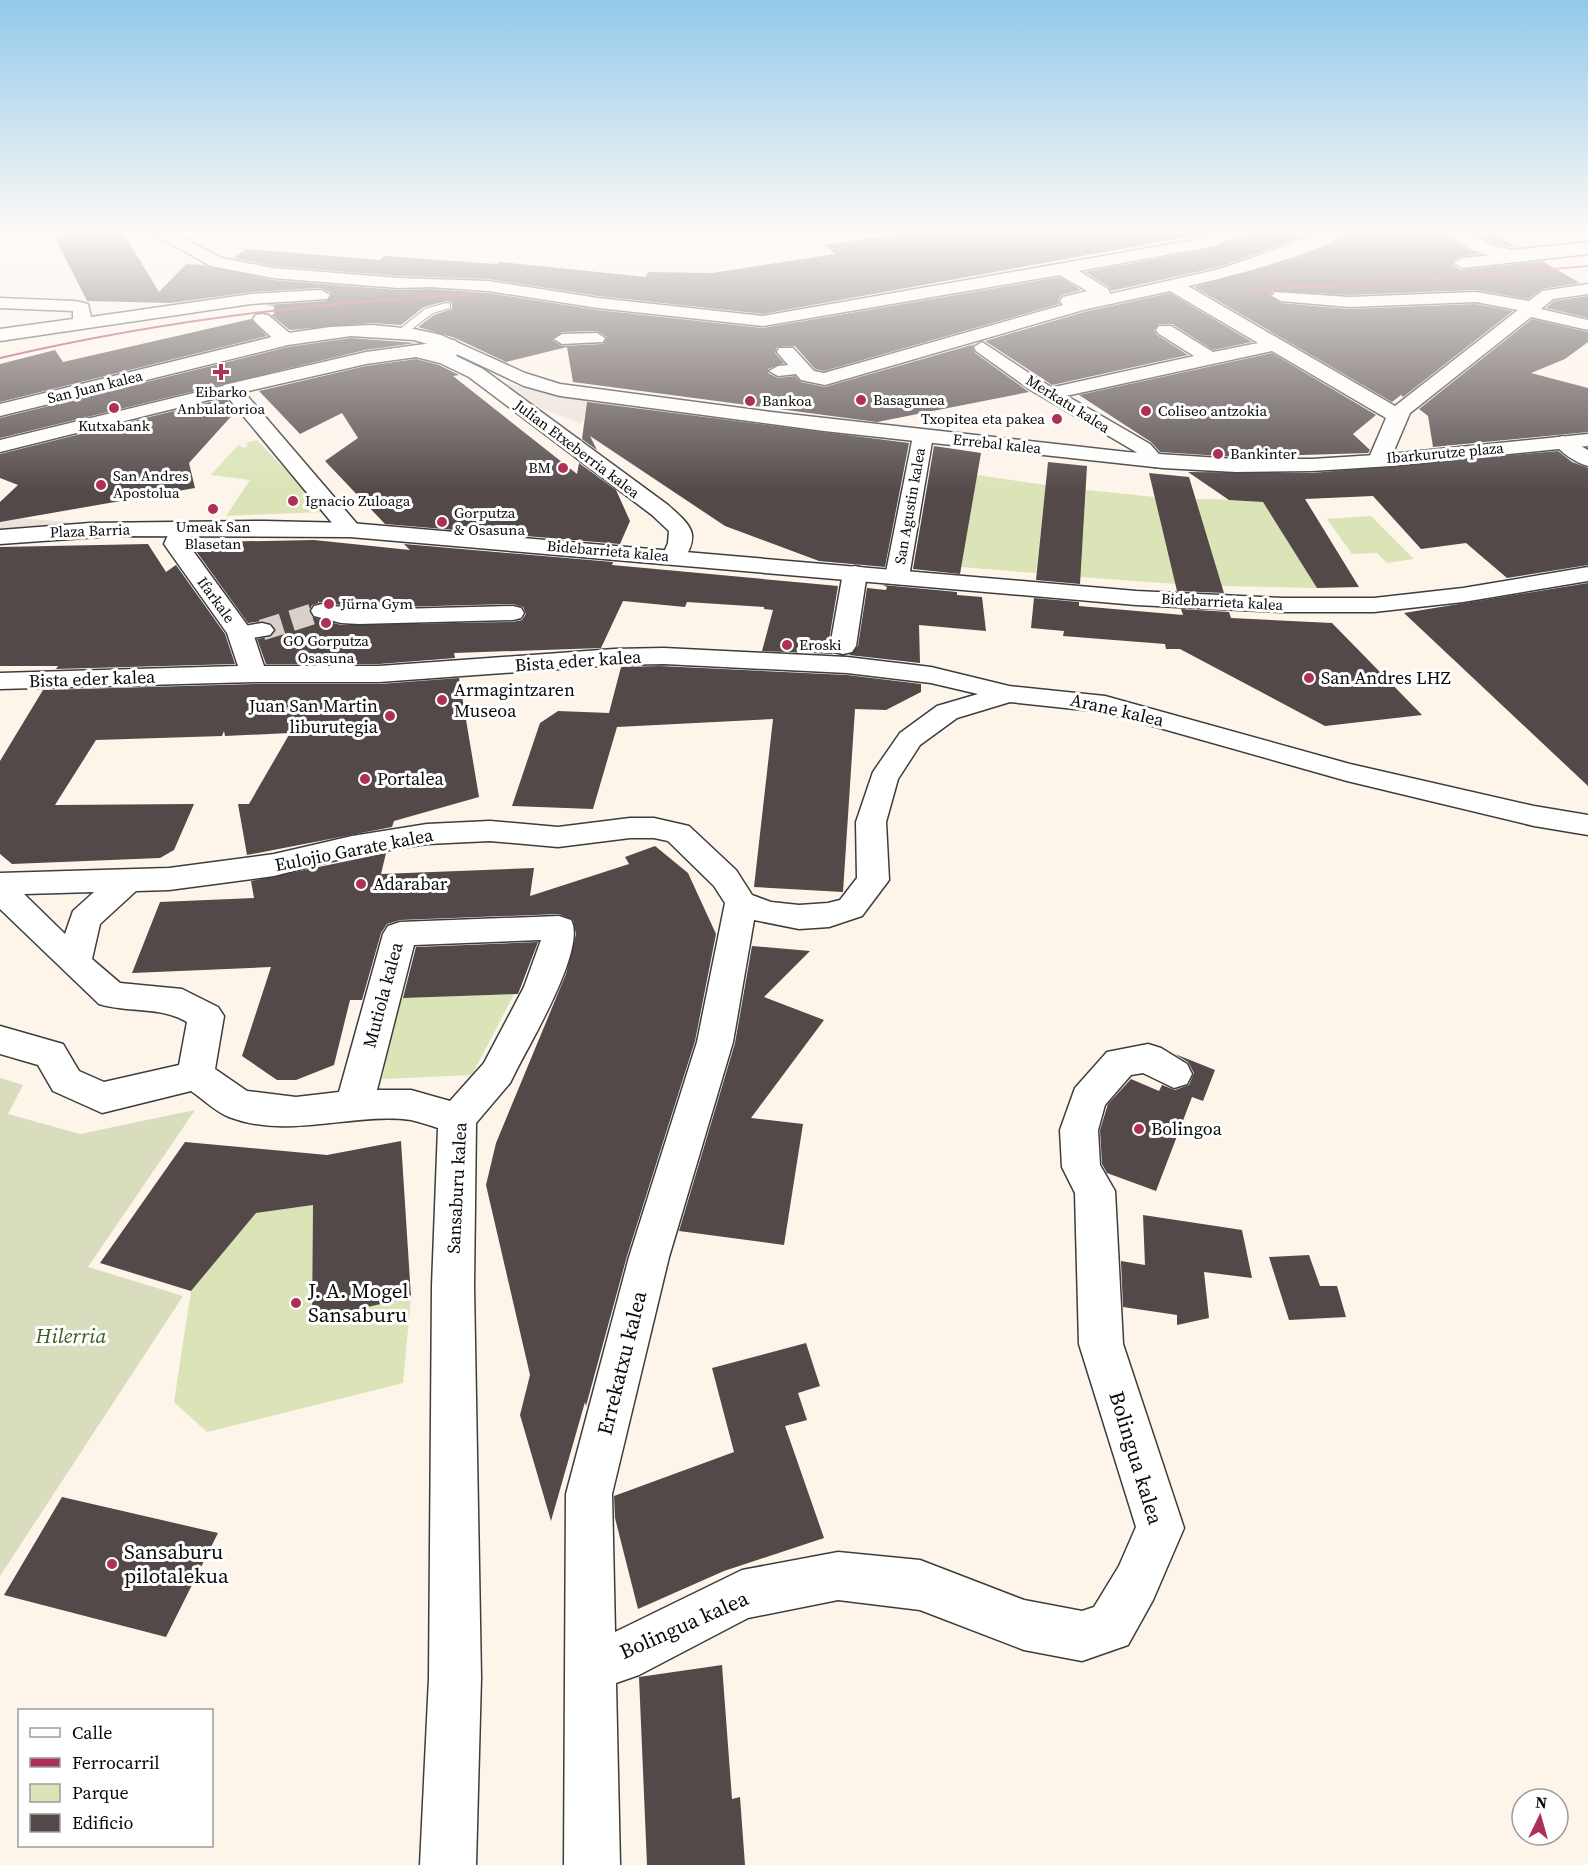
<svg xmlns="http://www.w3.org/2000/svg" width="1588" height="1865" viewBox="0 0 1588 1865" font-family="'Source Serif 4',serif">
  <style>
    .industrial { fill: #e5dfe9 }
    .green { fill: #dae4b7 }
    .cemetery { fill: #dadcbe }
    .plaza { fill: #ebe3db }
    .building { fill: #524948; fill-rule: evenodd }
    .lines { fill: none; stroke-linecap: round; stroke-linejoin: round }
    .pedestrian-tunnel { stroke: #d9d1c8; stroke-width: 21; stroke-dasharray: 21 10; stroke-linecap: butt }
    .service-casing { stroke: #3d3d3d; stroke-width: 2 }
    .pedestrian-casing { stroke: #3d3d3d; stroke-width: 3 }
    .minor-casing { stroke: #3d3d3d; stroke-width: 3 }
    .tertiary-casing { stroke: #3d3d3d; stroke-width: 3 }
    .service { fill: #fff; fill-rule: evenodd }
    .pedestrian { fill: #fff; fill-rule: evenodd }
    .minor { fill: #fff; fill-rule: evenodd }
    .tertiary { fill: #fff; fill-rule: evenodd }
    .rail { stroke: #ad3056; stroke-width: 2 }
    .poi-dot { fill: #ad3056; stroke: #fff; stroke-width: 2 }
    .labels { text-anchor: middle; stroke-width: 6; stroke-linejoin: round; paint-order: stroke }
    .far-street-label { font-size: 15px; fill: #0a0a0a; stroke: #fff }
    .far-poi-label { font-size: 15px; fill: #0a0a0a; stroke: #fff; text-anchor: start }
    .street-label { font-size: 18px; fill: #0a0a0a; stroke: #fff }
    .poi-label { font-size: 18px; fill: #0a0a0a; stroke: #fff; text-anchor: start }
    .near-poi-label { font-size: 21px; fill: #0a0a0a; stroke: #fff; text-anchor: start }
    .near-park-label { font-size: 21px; font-style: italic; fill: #3c5b21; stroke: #fff }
    .near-street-label { font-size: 21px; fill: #0a0a0a; stroke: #fff }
  </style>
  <rect width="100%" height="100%" fill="#fdf4ea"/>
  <path class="industrial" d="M1368 231H1588V244L1512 251 1498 249 1449 250 1460 261H1449Z"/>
  <path class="green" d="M257 440 324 510 323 512 226 516 250 480 211 475 239 444 243 448 248 446 245 443Z
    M977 475 1046 485 1036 573 961 567Z
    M1086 490 1155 497 1176 584 1080 577Z
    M1195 499 1264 500 1317 588 1221 586Z
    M1370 516H1371L1414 559 1387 563 1377 553 1352 554 1327 519Z
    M514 994 472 1075 382 1079 400 998Z
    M313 1205 312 1320 411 1297 403 1383 207 1432 174 1402 191 1291 256 1213Z"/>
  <path class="cemetery" d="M0 1078 23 1085 8 1114 80 1134 195 1110 88 1267 183 1296 0 1576Z"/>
  <path class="plaza" d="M504 383 523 387 621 405 601 407 587 413 581 424 540 408Z
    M0 510 16 518 69 522 64 531 0 537Z"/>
  <path class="building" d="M82 231H122L159 292 186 264 204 265 273 280 398 290 431 289 488 293 598 310 763 328 1060 277 1081 290 1062 295 1058 300 1059 304 824 371 815 369 795 346 777 347 775 353 784 363 768 369V373L778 378 795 376 801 382 825 387 975 344 972 346 975 353 1029 392 877 422 573 382 567 347 506 362 455 338 418 327 434 315 452 309V303L447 301 424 307 401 325 372 323 290 330 271 315 274 314V306L265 305 327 301 331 293 321 288 251 292 171 303 87 301 54 236ZM597 331 607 337 603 344 562 346 552 340 562 332Z
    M920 231H1220L763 314 598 296 488 279 398 276 273 266 233 258 247 249 380 260 384 256 496 264 500 262 646 277 648 272 712 273 835 254 825 245Z
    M1253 231H1320L1219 267 1111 291 1109 287 1085 272 1214 248Z
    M1350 231H1447L1461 246 1478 254 1462 256 1453 261V265L1461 270 1542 261 1580 283 1542 289 1528 299 1476 290 1349 295 1273 291 1270 296 1281 303 1349 309 1476 304 1513 311 1403 397 1401 395 1392 402 1194 287 1298 258 1338 241Z
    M1473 231H1488L1517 247 1492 243Z
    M1170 293 1252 342 1213 350 1172 324H1159L1154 330 1157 335 1188 355 1052 385 985 341 1084 312Z
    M1588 296V318L1546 308 1554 301Z
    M251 319 267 336 0 402V364L55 350 63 362Z
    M1532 319 1588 332V342L1565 359 1531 373 1588 388V432L1433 447 1428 416 1419 409Z
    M351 338 416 343 365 350 0 438V418L288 347Z
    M1272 353 1376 415 1353 434 1370 450 1368 453 1236 457 1160 452 1151 442 1079 395Z
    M416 359 439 365 459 375 453 376 577 474 579 463 616 490 630 521 620 544 385 524 325 461 358 438 342 413 300 434 259 391 366 366Z
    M226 398 236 411 189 463 195 488 0 522V502L18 485 0 478V454Z
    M587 402 909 443 885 567 819 561 725 526 590 436 597 450 582 439Z
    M934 446 981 453 960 574 913 569Z
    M1558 451 1572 462 1588 468V565L1507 578 1466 543 1421 549 1373 496 1305 499 1359 587 1317 588 1263 502 1229 500 1188 472 1312 473Z
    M1048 462 1087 466 1080 584 1036 580Z
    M1149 473 1189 477 1224 593 1177 591Z
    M314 540 410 550 404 544 613 562 612 565 838 586 828 646 833 654 762 651 773 610 764 609V607L687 602 685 607 623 601 601 648 454 653 455 658 379 664H266L257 639 272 636 276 629 271 623 263 621 248 623 196 551 208 542ZM322 602 359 608 513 604 523 607 526 614 522 620 513 622 341 625 312 617 309 612 312 605Z
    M148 544 166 572 176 565 225 634 235 664 56 669 58 666H0V547Z
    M1588 583V786L1404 613Z
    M883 585 957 592V595L982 597 986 631 919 625 920 663 849 655 858 646 867 588 886 590 887 587Z
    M1034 598 1079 602V606L1183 615 1181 609 1229 612 1231 618 1332 623 1422 715 1325 726 1180 649H1166L1165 644 1063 636 1064 631 1031 628Z
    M660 666 847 675 921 684V692L886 710 855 709 843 892 754 887 773 719 617 727 593 809 512 806 540 723 558 711 609 713 621 667Z
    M459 678 479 797 394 821 392 827 247 855 238 804H249L290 733 225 736 224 731 222 736 96 740 55 805 194 804 174 850 160 858 12 864 0 854V761L43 690 254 684H379Z
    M655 846 688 873 716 934 695 1041 627 1256 586 1406 585 1402 551 1521 520 1415 530 1375 486 1185 496 1143 566 974 576 934 573 920 559 914 400 920 387 924 381 933 362 1000H350L334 1065 296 1080H277L242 1056 271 967 132 973 160 902 254 898 251 881 386 853 381 874 534 868 530 896 629 864 625 857Z
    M538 942 518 994 403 998 416 947Z
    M752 946 810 951 764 997 824 1020 751 1118 803 1124 784 1245 679 1231 735 1043Z
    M1175 1054 1215 1070 1203 1101 1192 1097 1156 1191 1107 1173 1102 1164 1100 1130 1108 1104 1131 1079 1159 1091 1162 1085 1175 1090 1189 1085 1194 1073 1188 1062Z
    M401 1141 411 1297 312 1320 313 1205 256 1213 191 1291 100 1263 185 1142 327 1155Z
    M1143 1215 1242 1230 1252 1278 1204 1272 1209 1318 1177 1325V1315L1123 1307 1121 1261 1145 1265Z
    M1309 1255 1320 1286H1337L1346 1317 1289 1320 1269 1257Z
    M806 1343 820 1386 798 1393 807 1420 785 1426 824 1538 724 1571 638 1609 615 1518 614 1496 734 1452 712 1368Z
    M62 1497 218 1533 166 1637 4 1595Z
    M722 1665 732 1799 740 1797 745 1865H647L639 1677Z"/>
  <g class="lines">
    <path class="pedestrian-tunnel" d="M262 630 322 611"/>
    <defs>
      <path id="service" d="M446 303 450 304V308L433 313 404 335 395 333 425 309Z"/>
      <path id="pedestrian" d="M1588 246V254L1462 268 1454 263 1462 258Z
        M597 333 605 338 603 342 562 344 554 339 562 334Z
        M982 342 1041 381 1150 444 1165 461 1155 467 1148 465 1136 452 1029 389 976 351 974 347Z
        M799 364 808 369 805 373 778 376 769 371 778 366Z
        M231 384 237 385 240 389 237 393 0 452V440Z
        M322 604 359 610 513 606 521 608 524 613 521 618 513 620 359 624 341 623 314 616 311 611 314 606Z
        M262 623 270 625 274 630 270 635 240 640 232 638 228 633 232 628Z"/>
      <path id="minor" d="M148 231H170L222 258 273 268 398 278 488 281 598 298 763 316 1211 237 1227 231H1251L1214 246 1079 271 1108 289 1110 294 1220 269 1327 231H1348C1331 251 1217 280 1188 286L1395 406 1518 310 1476 302 1349 307 1281 301 1272 296 1275 292 1349 297 1476 292 1529 301 1542 291 1588 284V294L1553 299 1541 309 1588 320V330L1531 317 1410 413 1390 460 1387 465H1371L1368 460 1386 418 1272 351 1052 399 1045 397 1042 393 1045 389 1194 356 1159 334 1156 330 1159 326H1171L1213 352 1258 343 1170 291 1083 310 825 385 801 380 777 352 779 348H793L814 371 824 373 1063 305 1060 301 1063 297 1087 291 1060 275 763 326 598 308 488 291 431 287 398 288 273 278 211 266Z
        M1449 231H1468L1491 245 1513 250 1588 242V252C1544 257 1483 272 1449 231Z
        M321 290 330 295 327 299 251 304 0 341V329L73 319V311L0 308V298L75 301 88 304 91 317 251 294Z
        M262 314 268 315 293 336 295 340 293 344H279L256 323 253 319 256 315Z
        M454 340 463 346 456 356 483 369 668 505C690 525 702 533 682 562H666L662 557 668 543 669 531 652 515 469 377 440 363 416 357 366 364 244 392 358 525 362 530 358 535H342L221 389 224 385 366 352Z
        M923 430 930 432 933 436 909 577 906 582 897 584 888 582 885 577 913 436 916 432Z
        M1563 436 1588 450V466C1576 463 1560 452 1553 442L1556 438Z
        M181 522 189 524 193 529 188 544 253 633 264 666H379L614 649 664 648 847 657 931 667 1009 686 1105 696 1350 764 1534 806 1588 815V835L1534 826 1347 781 1103 712 1010 702 957 718 920 745 898 779 886 822 889 880 862 916 829 927 799 929 754 920 733 1042 669 1257 612 1494 615 1632 742 1570 838 1552 920 1560 1024 1600 1082 1611 1094 1607 1119 1566 1136 1527 1079 1344 1075 1193 1062 1167 1060 1130 1075 1088 1107 1052 1148 1044 1161 1048 1187 1064 1192 1074 1187 1084 1174 1088 1143 1073 1131 1075 1105 1105 1098 1130 1100 1165 1115 1191 1123 1344 1184 1528 1153 1600 1128 1645 1082 1661 1024 1650 920 1610 838 1600 748 1618 639 1675 616 1683 620 1865H564L566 1494 629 1257 697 1042 725 903 714 886 668 841 654 838H630L558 847 490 841 427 844 352 856 274 876 169 890 136 891 100 924 92 959 120 983 182 989 218 1007 224 1016 215 1069 247 1091 296 1097 339 1092 383 934 388 926 400 922 559 916 571 920C587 948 530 1043 515 1073L510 1083 476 1123 474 1286 481 1678 476 1865H420L429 1678 432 1286 438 1128C429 1125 420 1122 411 1120 352 1112 289 1140 229 1117 216 1112 203 1099 191 1091L102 1113 53 1091 38 1065 0 1054V1026L63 1044 79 1071 104 1082 179 1065 187 1022C161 1006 128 1013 99 1004L0 909V873L169 868 274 854 352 836 427 824 490 821 558 827 630 818H654L689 826 736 870 752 895 771 902 799 905 828 903 840 900 857 878 856 822 873 772 900 733 937 706 978 694 931 683 847 673 664 664 614 665 379 682H254L0 689V673L238 666 227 633 164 544 173 524ZM94 892 73 911 65 934 24 894ZM541 940 524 987 484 1063 450 1101 411 1090H377L414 945Z
        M855 566 864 568 867 573 856 646 852 652 843 654 834 652 830 646 843 573 846 568Z"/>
      <path id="tertiary" d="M372 325 414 329 441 335 525 373 560 384 771 412 1127 452 1236 459H1312L1391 454 1588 434V446L1391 466 1312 471 1236 472 1163 468 824 431 560 396 524 386 448 350 414 340 351 336 288 345 0 416V404L288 333 330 327Z
        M264 521 350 523 1136 591 1283 598H1374L1463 588 1588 567V581L1463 602 1374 612H1283L1136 605 350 537 112 536 0 544V530L90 523Z"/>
    </defs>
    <use href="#service" class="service-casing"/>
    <use href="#pedestrian" class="pedestrian-casing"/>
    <use href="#minor" class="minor-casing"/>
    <use href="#tertiary" class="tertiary-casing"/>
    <use href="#service" class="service"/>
    <use href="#pedestrian" class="pedestrian"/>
    <use href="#minor" class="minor"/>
    <use href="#tertiary" class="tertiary"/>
    <path class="rail" d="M1250 289 1367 285 1588 266
      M0 358C155 322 311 302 470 295"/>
  </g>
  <linearGradient id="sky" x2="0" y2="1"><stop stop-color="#93c9eb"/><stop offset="0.47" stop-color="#fefaf6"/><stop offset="1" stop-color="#fefaf6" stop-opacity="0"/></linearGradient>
  <rect width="1588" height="492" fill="url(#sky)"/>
  <g class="poi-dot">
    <path d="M218 363h6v6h6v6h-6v6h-6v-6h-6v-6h6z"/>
    <circle cx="861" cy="400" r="6"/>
    <circle cx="750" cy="401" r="6"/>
    <circle cx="114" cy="408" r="6"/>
    <circle cx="1146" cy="411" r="6"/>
    <circle cx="1057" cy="419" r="6"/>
    <circle cx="1218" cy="454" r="6"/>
    <circle cx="563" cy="468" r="6"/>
    <circle cx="101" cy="485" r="6"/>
    <circle cx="293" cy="501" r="6"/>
    <circle cx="213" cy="509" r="6"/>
    <circle cx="442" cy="522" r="6"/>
    <circle cx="329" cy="604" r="6"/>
    <circle cx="326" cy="623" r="6"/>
    <circle cx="787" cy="645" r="6"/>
    <circle cx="1309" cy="678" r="6"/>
    <circle cx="442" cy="700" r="6"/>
    <circle cx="390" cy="716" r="6"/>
    <circle cx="365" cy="779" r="6"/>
    <circle cx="361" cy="884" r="6"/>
    <circle cx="1139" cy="1129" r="6"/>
    <circle cx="296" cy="1303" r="6"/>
    <circle cx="112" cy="1564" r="6"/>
  </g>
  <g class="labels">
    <g class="far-street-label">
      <text transform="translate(95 387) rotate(-14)" y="5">San Juan kalea</text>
      <text transform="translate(1068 404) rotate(32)" y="5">Merkatu kalea</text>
      <text transform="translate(997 444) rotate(6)" y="5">Errebal kalea</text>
      <text transform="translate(577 449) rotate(37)" y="5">Julian Etxeberria kalea</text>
      <text transform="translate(1445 453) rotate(-5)" y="5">Ibarkurutze plaza</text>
      <text transform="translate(910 506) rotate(-80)" y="5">San Agustin kalea</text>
      <text transform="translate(90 531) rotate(-2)" y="5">Plaza Barria</text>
      <text transform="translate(608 551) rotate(5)" y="5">Bidebarrieta kalea</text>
      <text transform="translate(216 600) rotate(54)" y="5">Ifarkale</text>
      <text transform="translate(1222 602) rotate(3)" y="5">Bidebarrieta kalea</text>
    </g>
    <g class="far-poi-label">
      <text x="221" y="397" text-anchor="middle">Eibarko<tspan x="221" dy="17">Anbulatorioa</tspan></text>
      <text x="873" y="405">Basagunea</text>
      <text x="762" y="406">Bankoa</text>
      <text x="1158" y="416">Coliseo antzokia</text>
      <text x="1045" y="424" text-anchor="end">Txopitea eta pakea</text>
      <text x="114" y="431" text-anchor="middle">Kutxabank</text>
      <text x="1230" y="459">Bankinter</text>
      <text x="551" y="473" text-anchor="end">BM</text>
      <text x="113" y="481">San Andres<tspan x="113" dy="17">Apostolua</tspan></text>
      <text x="305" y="506">Ignacio Zuloaga</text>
      <text x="454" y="518">Gorputza<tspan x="454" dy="17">&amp; Osasuna</tspan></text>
      <text x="213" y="532" text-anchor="middle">Umeak San<tspan x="213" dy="17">Blasetan</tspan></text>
      <text x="341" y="609">Jürna Gym</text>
      <text x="326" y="646" text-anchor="middle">GO Gorputza<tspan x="326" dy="17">Osasuna</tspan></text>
      <text x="799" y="650">Eroski</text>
    </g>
    <g class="street-label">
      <text transform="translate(578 661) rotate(-4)" y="6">Bista eder kalea</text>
      <text transform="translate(92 679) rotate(-2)" y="6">Bista eder kalea</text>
      <text transform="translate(1117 710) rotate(13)" y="6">Arane kalea</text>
      <text transform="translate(354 850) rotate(-11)" y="6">Eulojio Garate kalea</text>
      <text transform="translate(383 995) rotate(-75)" y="6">Mutiola kalea</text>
      <text transform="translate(457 1188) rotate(-87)" y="6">Sansaburu kalea</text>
    </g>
    <g class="poi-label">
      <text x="1321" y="684">San Andres LHZ</text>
      <text x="454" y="696">Armagintzaren<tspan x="454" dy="21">Museoa</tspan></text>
      <text x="378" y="712" text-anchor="end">Juan San Martin<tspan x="378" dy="21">liburutegia</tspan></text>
      <text x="377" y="785">Portalea</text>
      <text x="373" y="890">Adarabar</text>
      <text x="1151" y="1135">Bolingoa</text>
    </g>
    <g class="near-poi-label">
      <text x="308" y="1298">J. A. Mogel<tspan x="308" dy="24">Sansaburu</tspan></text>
      <text x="124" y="1559">Sansaburu<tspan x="124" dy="24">pilotalekua</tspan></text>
    </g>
    <g class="near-park-label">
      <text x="71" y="1343">Hilerria</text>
    </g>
    <g class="near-street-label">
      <text transform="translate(622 1363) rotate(-76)" y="7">Errekatxu kalea</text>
      <text transform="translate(1136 1458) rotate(73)" y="7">Bolingua kalea</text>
      <text transform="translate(684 1625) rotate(-24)" y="7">Bolingua kalea</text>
    </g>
  </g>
  <rect x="18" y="1709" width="195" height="138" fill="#ffffff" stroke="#9d9d9d" stroke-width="1.5"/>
  <rect x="30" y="1728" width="30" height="9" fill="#ffffff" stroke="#9d9d9d" stroke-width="1.5"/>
  <text x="72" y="1739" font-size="18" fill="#0a0a0a">Calle</text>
  <rect x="30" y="1758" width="30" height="9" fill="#ad3056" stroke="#9d9d9d" stroke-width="1.5"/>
  <text x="72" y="1769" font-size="18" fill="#0a0a0a">Ferrocarril</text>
  <rect x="30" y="1784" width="30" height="18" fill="#dae4b7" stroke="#9d9d9d" stroke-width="1.5"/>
  <text x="72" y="1799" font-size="18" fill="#0a0a0a">Parque</text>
  <rect x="30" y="1814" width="30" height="18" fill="#524948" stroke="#9d9d9d" stroke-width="1.5"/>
  <text x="72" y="1829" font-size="18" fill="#0a0a0a">Edificio</text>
  <g transform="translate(1540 1817) rotate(5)"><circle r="28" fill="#ffffff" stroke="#9d9d9d" stroke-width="1.5"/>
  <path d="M0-4.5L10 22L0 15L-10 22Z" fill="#ad3056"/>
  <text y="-9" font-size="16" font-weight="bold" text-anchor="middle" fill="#0a0a0a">N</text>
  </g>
</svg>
